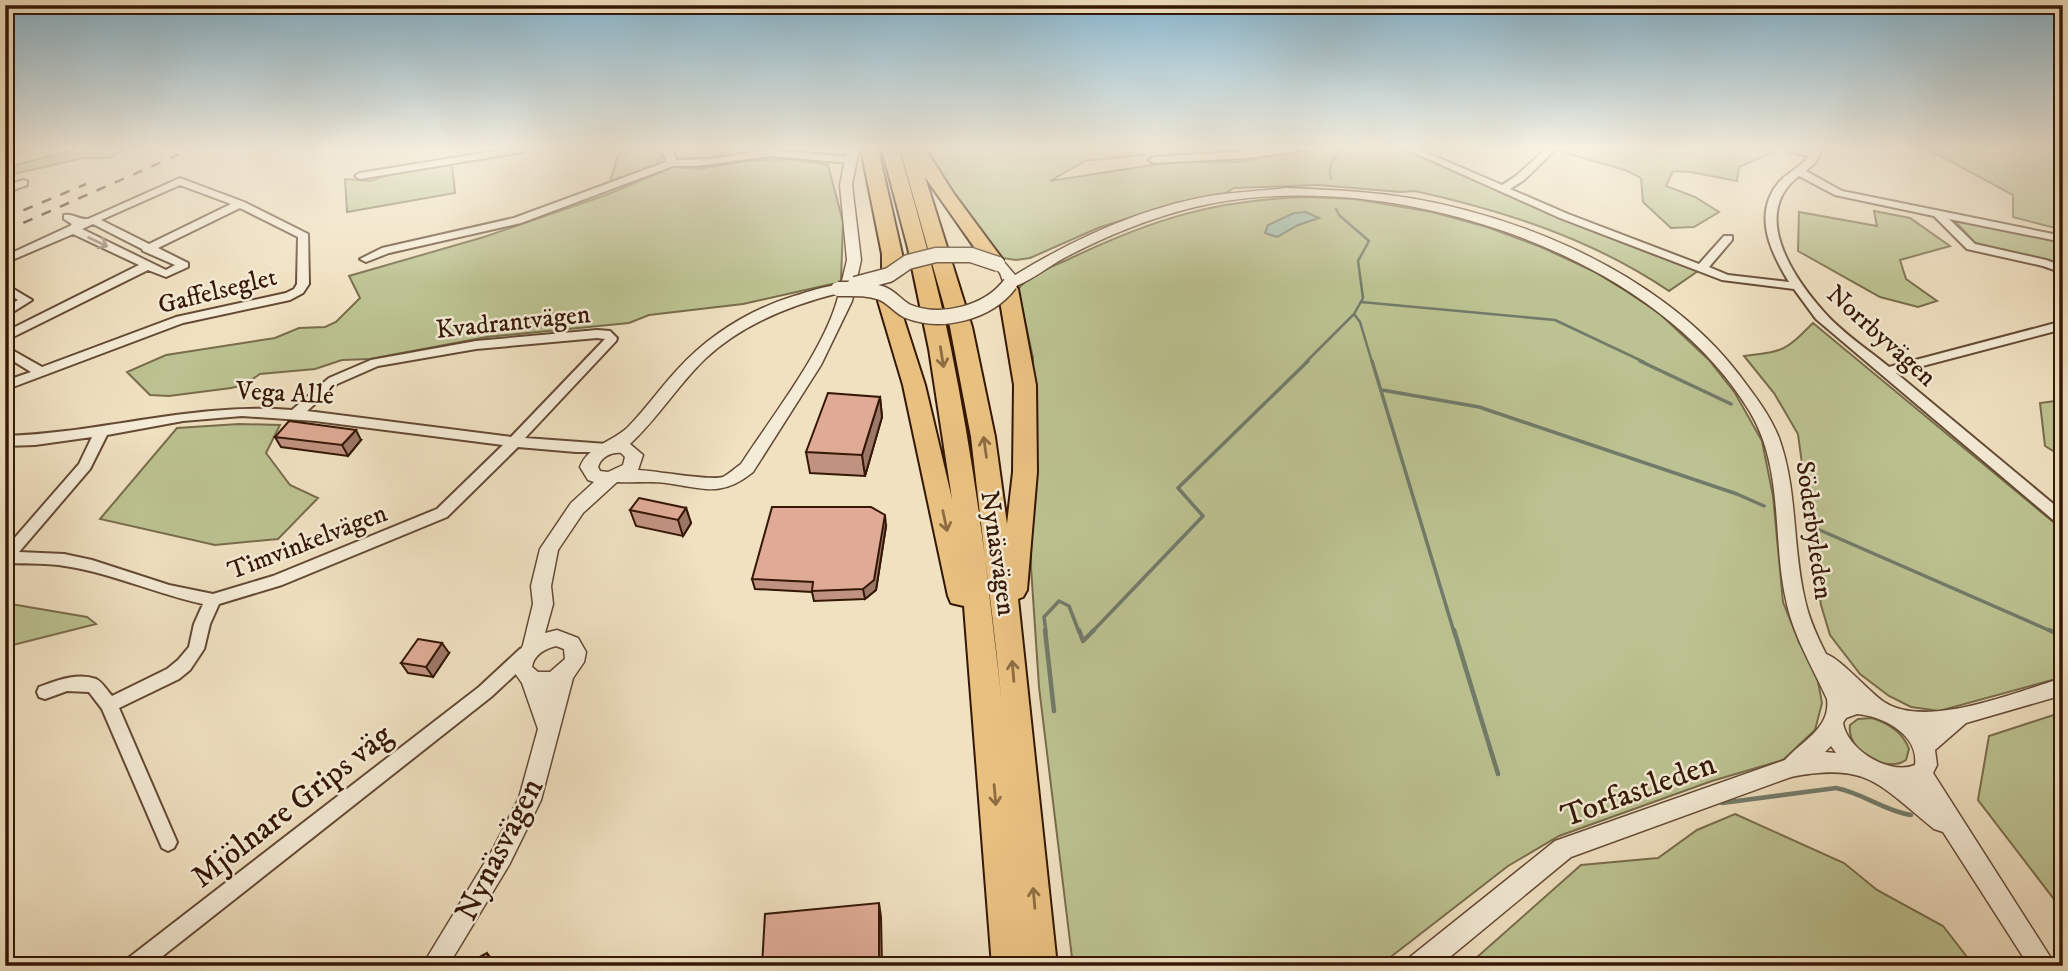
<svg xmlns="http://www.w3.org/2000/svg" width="2068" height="971" viewBox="0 0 2068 971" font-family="'IM FELL DW Pica',serif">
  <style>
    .green { fill: #bcc291; stroke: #786c4b; stroke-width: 2 }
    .water { fill: #9bbeae; stroke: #727b6a; stroke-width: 2 }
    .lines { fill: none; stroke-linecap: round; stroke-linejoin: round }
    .stream-far2 { stroke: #727b6a; stroke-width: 2.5 }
    .stream-far1 { stroke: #727b6a; stroke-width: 3.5 }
    .stream { stroke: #727b6a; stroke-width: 4.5 }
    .minor-casing { stroke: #644a34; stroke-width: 4 }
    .tertiary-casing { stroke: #644a34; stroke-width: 3 }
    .motorway-casing { stroke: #351705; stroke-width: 4 }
    .minor { fill: #f5ecd7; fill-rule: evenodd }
    .tertiary { fill: #f5ecd7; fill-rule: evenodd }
    .motorway { fill: #e8c080; fill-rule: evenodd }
    .rail { stroke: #351705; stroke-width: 2.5; stroke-dasharray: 10 10; stroke-linecap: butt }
    .tertiary-bridge-casing { stroke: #644a34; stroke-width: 17; stroke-linecap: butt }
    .tertiary-bridge { stroke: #f5ecd7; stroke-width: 14 }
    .wall { fill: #c09381; stroke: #351705; stroke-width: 2 }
    .shaded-wall { fill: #9c7869; stroke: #351705; stroke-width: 2 }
    .building { fill: #dfab96; stroke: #351705; stroke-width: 2 }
    .oneway { stroke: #9f8c78 }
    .oneway2 { stroke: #8e6c42 }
    .labels { text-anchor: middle; stroke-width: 5; stroke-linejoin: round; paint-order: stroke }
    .street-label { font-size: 26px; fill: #351705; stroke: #f5ecd7 }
    .near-street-label { font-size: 32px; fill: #351705; stroke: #f5ecd7 }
  </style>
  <rect width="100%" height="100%" fill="#f0e1c1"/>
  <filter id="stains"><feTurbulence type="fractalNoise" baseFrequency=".00286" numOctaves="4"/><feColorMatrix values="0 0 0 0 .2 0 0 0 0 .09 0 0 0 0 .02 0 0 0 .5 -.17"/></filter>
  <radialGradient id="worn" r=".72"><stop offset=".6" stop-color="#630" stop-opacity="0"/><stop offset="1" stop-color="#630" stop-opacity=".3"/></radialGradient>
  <path class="green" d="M76 149H126L109 158H83L5 176V168Z
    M620 149H662V155L656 166 609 185Z
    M672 149H730C717 162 692 165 676 159Z
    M926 149H1141L1143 155 1085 161 1050 181 1178 161 1238 162 1316 149H1403L1580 226 1698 271 1669 291C1592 239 1505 211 1415 191L1400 192 1318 185 1234 188 1226 193 1172 204 1098 228 1030 258 1016 260 1003 258 976 226Z
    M1562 149H1769L1777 151 1739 167 1737 181 1691 172 1673 171 1666 186 1695 197 1719 212 1694 227 1671 228 1643 202 1641 178 1625 170 1559 151Z
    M1928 149H2063V230L2013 217V195Z
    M789 159 828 165 843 222 841 282 743 304 649 315 629 323 487 337 370 359 342 360 315 369 260 374 244 385 231 388 169 396 150 395 127 372 166 355 275 338 299 328 325 327 336 322 360 298 349 276 484 237 606 195 673 167 698 169 747 161Z
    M452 162 455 193 347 212 345 179 371 181 398 171Z
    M1307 197 1355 199 1432 212 1487 227 1541 247 1595 272 1626 291 1659 313 1709 360 1735 393 1762 441 1773 496 1783 602 1799 642 1817 676 1822 703 1815 730 1783 760 1712 781 1559 836 1508 866 1379 966H1073L1039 687 1031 567 1033 358 1018 289C1030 274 1052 267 1069 259 1153 219 1214 200 1307 197Z
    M1874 211 1910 218 1950 246 1900 260 1906 279 1937 301 1918 307 1880 297 1798 251 1799 212 1877 226Z
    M1954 220 2063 241V265L1975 243Z
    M1813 323 2063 530V677L1939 711 1911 707 1889 696 1860 674 1830 635 1821 605 1798 434 1774 393 1744 356C1784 351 1784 352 1813 323Z
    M2063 400V457L2045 446 2040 403Z
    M239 424 280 425 266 453 290 485 318 498 278 539 215 545 100 519 177 428Z
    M5 603 87 617 96 624 5 647Z
    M2063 712V911L1978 800 1989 736Z
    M1872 718C1888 723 1903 732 1909 749L1906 760C1886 774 1846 751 1850 725L1858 719Z
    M1735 814 1844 863 1877 890 1943 926 1974 966H1467L1581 865 1658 858 1697 830Z"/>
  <path class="water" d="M1306 212 1319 218 1298 225 1277 237 1265 233 1268 225 1294 213Z"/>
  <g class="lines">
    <path class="stream-far2" d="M1331 179C1327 166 1334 156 1345 149
      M1361 302 1555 320 1644 362
      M1354 314 1360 322 1372 362
      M1306 362 1354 314 1363 298 1358 261 1369 241 1339 215 1336 209"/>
    <path class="stream-far1" d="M1372 361 1454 632
      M1640 361 1731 404
      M1382 390 1479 407 1737 494 1764 506
      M1815 528 2053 632
      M1046 632 1044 617 1059 601 1069 606 1079 632
      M1092 632 1203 516 1178 488 1308 361"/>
    <path class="stream" d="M1045 630 1054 711
      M1079 630 1083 641 1094 630
      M1454 630 1498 774
      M2049 630 2063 636
      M1722 803 1836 788C1863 793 1884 811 1911 815"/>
    <defs>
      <path id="minor" d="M12 149H28L5 156V150Z
        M507 149H527L522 152 360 179 355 176 360 173Z
        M662 149H672L676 160 709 159 771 150 849 157 854 160 849 163 771 156 697 166H673L521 223 389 253 366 262 360 259 382 248 514 218 666 162Z
        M1274 149H1299L1294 152 1247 158 1154 163 1149 160 1154 157Z
        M1406 149H1418L1502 185 1516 176 1546 149H1556L1524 180 1510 189 1568 214 1699 264 1724 236H1732V240L1709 267 1728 275 1789 282C1770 251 1752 213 1780 181 1789 172 1801 167 1809 156L1789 151 1787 149 1811 151 1812 149H1822L1816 162 1806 171 1842 191 2063 236V242L1949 219 1975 244 2046 260 2063 266V273L2043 266 1967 249 1934 216 1835 195 1799 176C1750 213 1792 276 1823 311 1841 332 1867 349 1889 367L2063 321V329L1896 373 2063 512V525L2058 524 1816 319 1794 289 1722 280 1560 218Z
        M180 178 244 202 308 234 309 284 303 293 290 300 183 323 5 390V381L31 372 5 356V346L42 367 176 317 286 293 294 289 297 284 298 237 240 208 158 248 188 263V267L166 277 148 270 5 341V332L139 265 73 234 5 263V256L70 226 72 224 64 219V215C73 213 79 220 88 219ZM180 185 231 204 149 244 101 220ZM93 224 142 249 143 251 175 265 166 270 82 229Z
        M23 180 27 181V185L5 193V186Z
        M5 284 32 300 5 317V308L18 300 5 292Z
        M597 330 610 331 617 338 616 341 525 438 607 444 614 449 612 452H576L518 447 447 517 282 585 219 604 210 624 204 649 190 670 179 679 119 708 177 842 174 848 168 851 162 848 102 709 89 692 67 691 45 699 39 697 37 692 39 687C56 681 77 672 96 679 102 682 107 690 112 696L167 669 178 660 189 647 194 624 203 604C157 594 112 573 65 566 48 563 28 564 10 563L5 565V549L79 464 92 437 35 445 5 446V436C102 433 195 402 292 410L329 378 371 360 476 341ZM597 338 605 339 511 437 307 411 337 384 378 366 476 349ZM242 416 315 421 503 445 437 509 273 576 213 594 169 585 92 560 64 554 19 552 90 469 107 435 183 421Z
        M526 647 532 649 534 654 532 659 491 697 150 966H124L127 959 479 687 520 649Z"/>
      <path id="tertiary" d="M847 149H859L852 185 861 260 852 301 821 365 753 472C721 498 703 488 666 483 650 481 633 483 617 482L583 513 558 550 551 586 553 604 545 633 557 630 578 638 586 652 584 662 573 678 541 800 509 865 448 966H422L493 849 519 798 538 729 522 683 512 669 523 645 533 604 531 586 540 549 571 503 594 482 588 480 580 467C588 446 612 442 628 427 646 409 660 388 677 370 709 335 749 310 794 296 809 292 826 285 841 285L847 260 840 185ZM839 293C827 347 772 416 741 464 735 468 729 474 723 477 709 481 658 471 638 470L643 455 630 444C658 418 678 385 705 359 742 324 791 305 839 293ZM621 453 625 457 623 465 608 472 600 471 598 467C601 457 611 452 621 453ZM556 646 564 649 565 659 550 672H538L532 667C534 654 545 649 556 646Z
        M1286 188C1310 189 1335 190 1360 192 1493 202 1658 267 1740 376 1755 396 1770 415 1779 438 1798 491 1792 546 1805 600 1809 619 1817 636 1826 654 1841 659 1868 691 1884 702 1926 730 2018 691 2063 678V695L1966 723 1935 750 1937 765 1933 773 2056 966H2029L1943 832 1934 829C1878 784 1868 762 1791 777L1571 857 1439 966H1407L1410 957 1555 841 1785 760C1802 741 1831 728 1827 699 1812 666 1793 635 1786 600 1772 537 1784 469 1750 412 1650 245 1373 162 1191 208 1147 219 1104 237 1064 258 1047 267 1029 283 1010 288L1005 287 1000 273 991 264 993 261H1003L1015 275C1076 238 1145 206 1216 195 1239 192 1262 191 1286 188ZM1857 714C1882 716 1919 734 1915 765 1889 776 1847 749 1843 723L1846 718ZM1831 746 1836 753 1825 752Z"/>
      <path id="motorway" d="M861 149H878L902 254V271L899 275H885L882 271V254Z
        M882 149H899C918 215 937 281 951 349 974 463 989 579 1001 695L971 437 950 327 900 149 926 150 954 194 1003 260 1000 264H986L925 177 972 327 995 437 1007 524 1013 472 1014 385 998 289 1001 285H1015L1018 289 1036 385 1037 472 1027 590 1023 597 1018 599 1057 966H992L964 606 951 603 948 596 903 385 878 301 881 297H895L898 301 925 385 952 499 929 349 908 248Z"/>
    </defs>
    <use href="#minor" class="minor-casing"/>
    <use href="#tertiary" class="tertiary-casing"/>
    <use href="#motorway" class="motorway-casing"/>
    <use href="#minor" class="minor"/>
    <use href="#tertiary" class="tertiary"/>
    <use href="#motorway" class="motorway"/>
    <path class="rail" d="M5 218 86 184
      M5 231 191 149"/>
    <defs>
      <path id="tertiary-bridge" d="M855 284 889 275 908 262 936 255H971L998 264
        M838 289C853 289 867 288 881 293 891 296 897 306 907 311 941 325 988 313 1010 284"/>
    </defs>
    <use href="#tertiary-bridge" class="tertiary-bridge-casing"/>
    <use href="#tertiary-bridge" class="tertiary-bridge"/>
  </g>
  <path class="wall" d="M880 397 882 417 865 476 810 473 806 452Z
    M275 437 361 440 348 456 281 447Z
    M686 508 691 523 683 536 636 526 630 510Z
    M886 526 876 590 865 599 814 601 812 592 755 589 752 579Z
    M449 653 433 677 408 673 401 663Z"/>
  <path class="shaded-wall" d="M880 397 882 417 865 476 862 455Z
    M356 430 361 440 348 456 342 445Z
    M686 508 691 523 683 536 678 520Z
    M885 515 886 526 876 590 865 599 863 589Z
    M442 643 449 653 433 677 426 667Z
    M879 903 881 917 882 966H879Z
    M487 953 494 962 495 966H491Z"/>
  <path class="building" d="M828 393 880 397 862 455 806 452Z
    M289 421 356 430 342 445 275 437Z
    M639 498 686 508 678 520 630 510Z
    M772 507H871L885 515 874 580 863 589 812 591 813 582 752 579Z
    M418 639 442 643 426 667 401 663Z
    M879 903V966H762L765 914Z
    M487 953 491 966H463Z"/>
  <defs><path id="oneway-shaft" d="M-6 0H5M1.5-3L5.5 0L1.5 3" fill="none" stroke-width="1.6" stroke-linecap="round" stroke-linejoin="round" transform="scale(1.75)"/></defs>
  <use class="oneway" href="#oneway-shaft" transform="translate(98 242) rotate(26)"/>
  <g class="oneway2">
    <use href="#oneway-shaft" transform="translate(942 357) rotate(81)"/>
    <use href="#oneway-shaft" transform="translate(985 447) rotate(-98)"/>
    <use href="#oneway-shaft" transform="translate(945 521) rotate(78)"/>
    <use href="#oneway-shaft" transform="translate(1013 671) rotate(-95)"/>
    <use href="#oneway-shaft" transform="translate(995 795) rotate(85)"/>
    <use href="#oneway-shaft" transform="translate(1034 898) rotate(-95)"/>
  </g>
  <linearGradient id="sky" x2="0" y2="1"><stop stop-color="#89b8d1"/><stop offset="0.52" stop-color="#f8f2e3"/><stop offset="1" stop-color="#f8f2e3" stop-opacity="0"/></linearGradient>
  <rect width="2068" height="285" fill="url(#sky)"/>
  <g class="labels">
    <g class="street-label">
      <text transform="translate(217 290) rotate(-14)" y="9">Gaffelseglet</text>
      <text transform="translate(513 321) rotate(-6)" y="9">Kvadrantvägen</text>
      <text transform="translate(1882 335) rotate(42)" y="9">Norrbyvägen</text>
      <text transform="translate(285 392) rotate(3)" y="9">Vega Allé</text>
      <text transform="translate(1815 530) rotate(82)" y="9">Söderbyleden</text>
      <text transform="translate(307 541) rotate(-21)" y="9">Timvinkelvägen</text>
      <text transform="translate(999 553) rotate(82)" y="9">Nynäsvägen</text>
    </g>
    <g class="near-street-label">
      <text transform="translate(1638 789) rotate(-20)" y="11">Torfastleden</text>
      <text transform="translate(291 805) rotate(-38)" y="11">Mjölnare Grips väg</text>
      <text transform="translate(498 849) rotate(-63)" y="11">Nynäsvägen</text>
    </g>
  </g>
  <rect width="2068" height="971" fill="none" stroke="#f0e1c1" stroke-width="28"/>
  <rect x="7" y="7" width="2054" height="957" fill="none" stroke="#351705" stroke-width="3.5"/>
  <rect x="14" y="14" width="2040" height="943" fill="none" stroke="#351705" stroke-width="2"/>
  <rect width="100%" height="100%" filter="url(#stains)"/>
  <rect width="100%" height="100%" fill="url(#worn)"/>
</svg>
